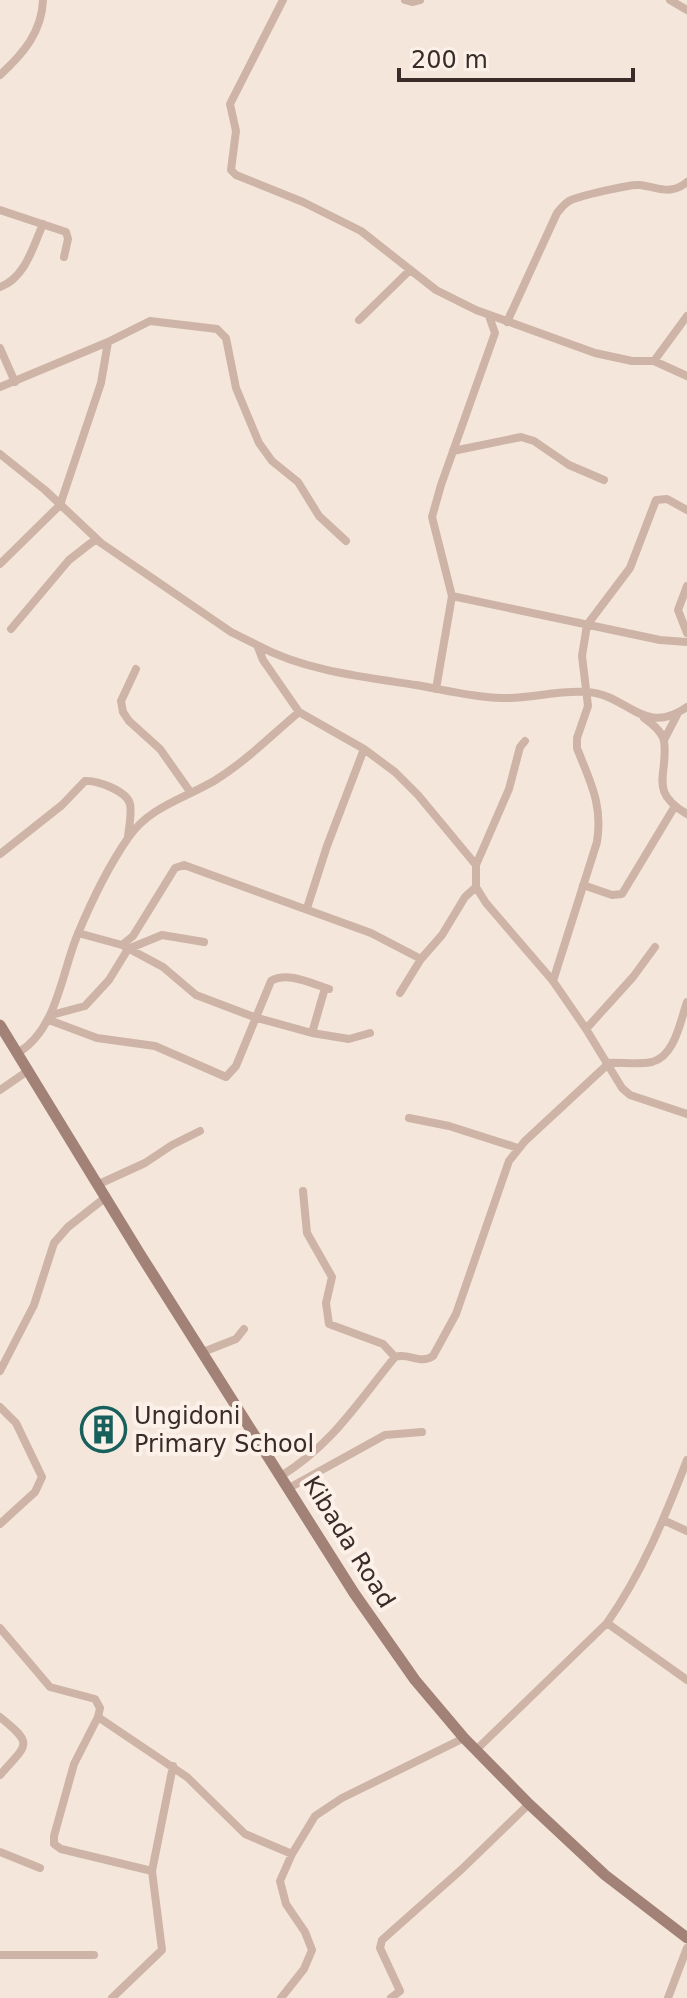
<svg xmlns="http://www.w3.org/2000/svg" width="687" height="1998" viewBox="0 0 687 1998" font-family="'DejaVu Sans',sans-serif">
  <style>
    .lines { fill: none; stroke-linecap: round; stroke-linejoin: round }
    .minor { stroke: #ceb4a6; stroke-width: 8 }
    .secondary { stroke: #a28177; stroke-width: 11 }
    .labels { text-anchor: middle; stroke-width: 8; stroke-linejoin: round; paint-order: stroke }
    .poi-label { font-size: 24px; fill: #3a2b28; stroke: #fcf1e9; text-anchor: start }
    .street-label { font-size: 24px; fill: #3a2b28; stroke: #fcf1e9 }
  </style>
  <rect width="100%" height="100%" fill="#f5e6db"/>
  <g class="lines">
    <path class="minor" d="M283 0 230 104 236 131 231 170 236 175 303 202 361 231 436 290 476 310 595 353 632 361H654L687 376
      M405 0 412 2 420 0
      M670 0 687 10
      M0 75C23 54 42 32 43 0
      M0 210 66 232 68 239 64 257
      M0 287C25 278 33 247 43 224
      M359 320 410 270
      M507 322 557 213C561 208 566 202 571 200 580 196 630 184 639 185 659 187 670 196 687 182
      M0 348 15 382
      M654 361 687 316
      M0 387 108 342 150 321 217 329 226 338 236 388 259 443 272 461 298 482 319 516 346 541
      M453 451 521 437 534 441 569 465 604 480
      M0 454 45 490 101 543 231 632 257 645 263 660 299 712
      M0 564 60 505 101 383 108 342
      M687 586 678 610 687 633
      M452 596 660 640 687 642
      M11 629 69 560 96 539
      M257 645C305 671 363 677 416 685 445 690 472 697 501 698 529 699 557 690 586 692 627 693 643 738 687 707
      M136 669 121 701 123 712 129 721 160 749 191 793
      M436 689 452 596 432 517 441 485 495 333 489 316
      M644 718C651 723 662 731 664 741 669 774 647 791 687 814
      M664 740 677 715
      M0 854 62 805 85 781C97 780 127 791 130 804 132 813 129 827 128 837
      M476 865 509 789 520 747 525 741
      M583 885 612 895 622 894 675 806
      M307 908 327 846 364 749
      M78 933 122 945 133 936 175 868 184 865 371 933 421 959 442 935 465 897 476 887
      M122 945 163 967 196 995 254 1017 312 1033 349 1039 370 1033
      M553 981 597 842C603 804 590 782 577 748V738L588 706 582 656 587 625 630 568 656 500 667 499 687 510
      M400 993 421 959
      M51 1015 85 1006 109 980 128 949 162 935 204 942
      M49 1020 97 1038 155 1046 226 1077 236 1066 271 981C288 971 312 984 329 989
      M586 1029 633 977 655 947
      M312 1033 325 988
      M18 1053C57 1029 61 975 77 936 91 902 108 867 128 838 149 807 183 799 214 781 245 762 272 735 299 712L364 749 395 772 418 795 476 865V887L486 903 553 981 586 1029 622 1088 630 1095 687 1114
      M606 1063C620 1062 639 1065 652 1062 675 1056 680 1022 687 1002
      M0 1090 29 1070
      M409 1118 449 1126 518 1148
      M99 1184 145 1163 172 1145 200 1131
      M303 1191 307 1233 332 1277 326 1303 329 1324 383 1344 395 1357
      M203 1352 236 1339 244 1329
      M0 1371 34 1305 54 1243 68 1227 106 1197
      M0 1407 16 1423 42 1477 35 1492 0 1524
      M281 1476C332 1445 358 1402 395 1357 408 1352 420 1365 433 1356L456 1314 509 1161 525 1141 607 1065
      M289 1488 385 1435 422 1432
      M663 1520 687 1531
      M607 1623 687 1680
      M0 1628 50 1687 95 1699 100 1708 98 1717 187 1777 245 1834 292 1854
      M0 1717C35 1745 27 1744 0 1775
      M98 1717 74 1764 54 1836V1844L61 1849 152 1871
      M476 1750 607 1623C642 1573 665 1517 687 1460
      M0 1852 40 1868
      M0 1955H94
      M112 1998 162 1950 152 1871 173 1766
      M281 1998 304 1969 312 1950 305 1932 286 1904 280 1881 292 1854 315 1816 342 1798 464 1738
      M391 1998 400 1991 380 1948 382 1940 462 1869 529 1804
      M668 1998 687 1948"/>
    <path class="secondary" d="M0 1025 140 1254 354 1593 415 1680 464 1738 529 1804 605 1875 687 1938"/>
  </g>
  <defs>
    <symbol id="building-ring" viewBox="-11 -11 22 22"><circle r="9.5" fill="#fcf1e9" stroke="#18605c" stroke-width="1.5"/><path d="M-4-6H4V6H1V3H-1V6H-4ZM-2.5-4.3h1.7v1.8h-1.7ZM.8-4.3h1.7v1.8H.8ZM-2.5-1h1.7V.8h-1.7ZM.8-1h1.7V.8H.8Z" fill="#18605c"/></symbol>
  </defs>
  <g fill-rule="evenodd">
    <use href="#building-ring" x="78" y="1404" width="51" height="51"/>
  </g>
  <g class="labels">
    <g class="poi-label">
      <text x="134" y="1424">Ungidoni<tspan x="134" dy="28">Primary School</tspan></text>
    </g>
    <g class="street-label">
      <text transform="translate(349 1542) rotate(58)" y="8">Kibada Road</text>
    </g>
  </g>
  <path d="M399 68v12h234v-12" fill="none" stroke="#3a2b28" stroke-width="4"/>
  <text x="411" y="68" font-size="24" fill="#3a2b28" stroke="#fcf1e9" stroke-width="6" paint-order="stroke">200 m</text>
</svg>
